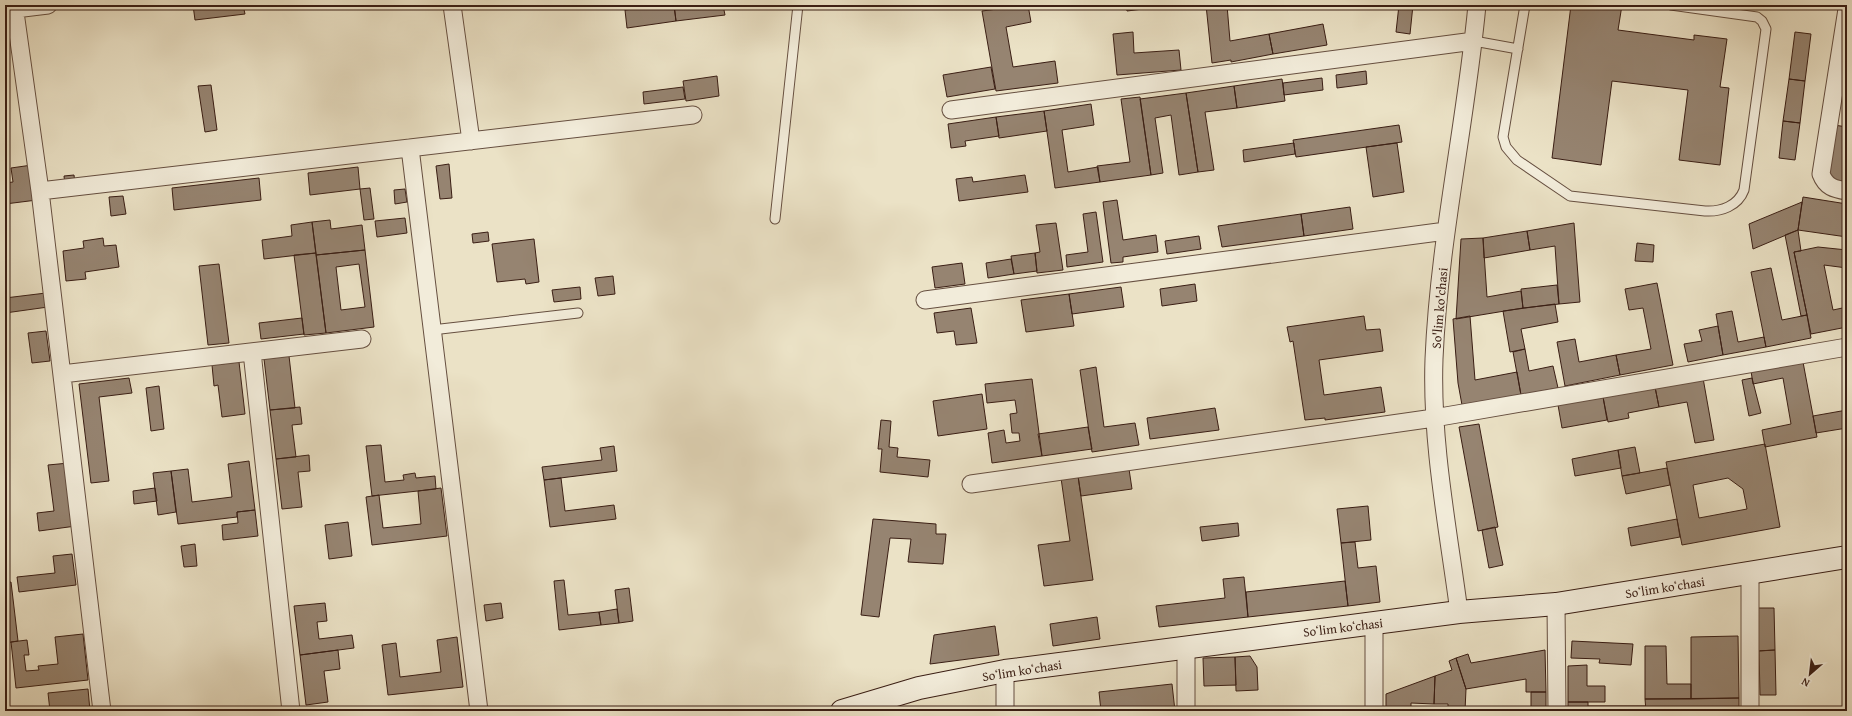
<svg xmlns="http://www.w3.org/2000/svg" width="1852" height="716" viewBox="0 0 1852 716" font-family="'Gentium Book Plus',serif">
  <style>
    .building { fill: #968471; stroke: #3a1e14; fill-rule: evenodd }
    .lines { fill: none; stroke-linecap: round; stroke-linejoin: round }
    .lane-casing { stroke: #664f40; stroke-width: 11 }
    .street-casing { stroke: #664f40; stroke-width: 19 }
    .secondary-casing { stroke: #3a1e14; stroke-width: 24 }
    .lane { stroke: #f2ecda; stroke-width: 9 }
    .street { stroke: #f2ecda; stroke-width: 17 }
    .secondary { stroke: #f2ecda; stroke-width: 22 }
    .labels { text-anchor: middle; stroke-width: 3.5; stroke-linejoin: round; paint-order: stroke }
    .street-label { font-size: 13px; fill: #3a1e14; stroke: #f2ecda }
  </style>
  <rect width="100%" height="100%" fill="#ebe2c6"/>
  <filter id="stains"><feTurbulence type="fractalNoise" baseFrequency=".005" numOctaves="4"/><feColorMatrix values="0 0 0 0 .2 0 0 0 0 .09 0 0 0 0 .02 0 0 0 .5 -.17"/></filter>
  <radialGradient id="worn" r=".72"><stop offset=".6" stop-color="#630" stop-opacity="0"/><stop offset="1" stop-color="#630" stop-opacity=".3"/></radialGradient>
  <path class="building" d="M193 5H243L245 14 195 20Z
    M666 5H674L676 21 627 28 625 10Z
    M674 5H723L725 15 676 21Z
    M1028 5H1052L1029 9Z
    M1028 5 1031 22 1006 27 1013 67 1055 61 1058 83 996 91 982 11Z
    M1126 5H1175L1127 11Z
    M1206 5H1227L1230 41 1269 34 1273 54 1231 62V60L1212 63Z
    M1399 5H1413L1410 34 1396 32Z
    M1571 5H1622L1618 30 1694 40V35L1727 39 1720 87 1729 88 1720 165 1679 160 1688 90 1612 81 1601 165 1552 158Z
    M1323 24 1327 45 1273 54 1269 34Z
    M1133 32 1134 53 1179 50 1181 70 1117 75 1113 34Z
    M1795 32 1811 34 1805 81 1789 79Z
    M991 67 995 89 947 97 943 75Z
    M1366 71 1367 84 1337 88 1336 75Z
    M717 76 719 96 686 101 683 81Z
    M1322 78 1323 90 1284 95 1283 83Z
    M1282 79 1285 101 1237 108 1234 86Z
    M1789 79 1805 81 1800 123 1783 121Z
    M211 85 217 130 205 132 198 86Z
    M1234 86 1237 108 1205 112 1214 170 1198 172 1186 93Z
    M683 87 685 99 644 104 643 92Z
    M1186 93 1198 172 1179 175 1171 115 1155 118 1163 173 1151 175 1140 99Z
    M1140 97 1151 175 1100 182 1097 166 1130 162 1121 99Z
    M1091 104 1094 125 1062 130 1068 172 1098 167 1100 182 1055 188 1044 111Z
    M1044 111 1047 131 999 138 996 117Z
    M996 117 999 136 965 141 966 146 951 148 948 124Z
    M1783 121 1800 123 1795 160 1779 158Z
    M1399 125 1402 142 1296 157 1293 140Z
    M1834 125 1847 127V184L1825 180Z
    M1294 143 1295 154 1244 162 1243 150Z
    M1397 143 1404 192 1373 197 1366 147Z
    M449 164 452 198 440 199 436 166Z
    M32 165 37 200 5 204V183L13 182 11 168Z
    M358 167 360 189 310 195 308 173Z
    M74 175 75 184 65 185 64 176Z
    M1025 175 1028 192 959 201 956 179 972 177 973 182Z
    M259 178 261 200 174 210 172 188Z
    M370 188 374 219 364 220 360 189Z
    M405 189 407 202 395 204 394 190Z
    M123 196 126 214 111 216 109 197Z
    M1803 197 1847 204V237L1798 230Z
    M1117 200 1123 240 1156 235 1158 252 1123 257V262L1111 263 1103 202Z
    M1802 202 1798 230 1753 249 1749 224Z
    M1350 207 1353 229 1304 236 1301 214Z
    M1096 212 1103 262 1067 267 1066 255 1088 252 1083 214Z
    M1301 214 1304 236 1222 247 1218 226Z
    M405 218 407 233 377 237 375 221Z
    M330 220 331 229 362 225 365 250 316 255 312 222Z
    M312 222 316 253 264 259 262 240 292 236 291 225Z
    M1056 223 1063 270 1037 273 1035 253 1040 252 1036 225Z
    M1574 223 1580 302 1559 304 1555 246 1530 250 1527 231Z
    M1798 230 1801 251 1794 252 1807 315 1801 316 1785 235Z
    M1527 231 1530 250 1484 258 1483 238Z
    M488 232 489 241 473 243 472 234Z
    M1199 236 1201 249 1167 254 1165 241Z
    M103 238 104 246 116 245 119 267 85 272 86 279 66 281 63 251 84 248 83 241Z
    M1483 238 1487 297 1521 291 1523 308 1456 319 1461 239Z
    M534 239 539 282 526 284 525 279 497 282 492 244Z
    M1637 243 1654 245 1653 262 1635 261Z
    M1818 247 1847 250V268L1824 265 1833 310 1847 307V327L1811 334 1794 252Z
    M365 250 374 327 326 333 316 255ZM359 264 365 307 341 310 336 267Z
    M316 253 326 333 304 335 294 255Z
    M1035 253 1037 271 1014 274 1011 256Z
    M1011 259 1014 274 988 278 986 263Z
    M962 263 965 284 935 288 932 267Z
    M219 264 229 343 208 345 199 266Z
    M1771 268 1782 320 1807 315 1811 338 1766 347 1751 272Z
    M613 276 615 294 598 296 595 278Z
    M1657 283 1673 365 1620 375 1616 355 1651 349 1643 308 1629 310 1625 289Z
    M1195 284 1197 301 1162 306 1160 289Z
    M1557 285 1559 304 1523 308 1521 289Z
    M580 287 581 299 554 302 552 290Z
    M1121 287 1124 307 1072 314 1069 294Z
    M46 293 48 307 5 313V298Z
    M1069 294 1074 326 1026 332 1021 300Z
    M1555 304 1558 322 1521 329 1525 349 1510 352 1503 311Z
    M971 308 977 343 956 345 954 331 937 333 934 313Z
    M1732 311 1738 342 1764 337 1766 347 1723 355 1716 314Z
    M1364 316 1366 330 1380 329 1383 351 1319 360 1324 395 1381 387 1385 412 1325 420V418L1305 420 1293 341 1290 342 1287 327Z
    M1470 316 1475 380 1517 372 1521 395 1462 405 1458 383 1453 319Z
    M302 318 304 334 261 339 259 323Z
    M1718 326 1723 355 1688 362 1684 344 1702 341 1699 330Z
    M46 331 50 361 32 363 28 333Z
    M1575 339 1579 362 1616 355 1620 375 1565 386 1557 342Z
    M1525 349 1529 371 1553 366 1558 388 1521 395 1513 352Z
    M289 356 295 408 270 410 264 359Z
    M239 362 245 414 222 417 218 385 214 386 212 365Z
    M1803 362 1817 437 1765 447 1762 430 1791 424 1783 378 1753 384 1751 371Z
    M1096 367 1104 427 1135 423 1139 445 1092 452 1080 370Z
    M129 378 132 393 99 397 109 481 91 483 79 384Z
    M1703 378 1714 440 1695 443 1687 402 1659 407 1655 387Z
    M1752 378 1761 413 1749 416 1742 380Z
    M1032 379 1042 456 992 463 988 433 1004 430 1006 443 1020 441 1019 433H1012L1010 414 1017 413 1015 400 987 403 985 384Z
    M159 386 164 429 151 431 146 388Z
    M1655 387 1659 407 1628 413 1629 418 1608 422 1603 397Z
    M982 394 987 429 938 436 933 401Z
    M1603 397 1607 420 1562 428 1558 405Z
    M300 407 302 424 292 425 296 457 276 459 270 410Z
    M1215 408 1219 430 1150 439 1147 418Z
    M1847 410V428L1816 433 1813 416Z
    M881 420 891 421 889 447 898 448 897 457 930 460 928 477 880 472 882 449H878Z
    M1479 424 1498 527 1478 531 1459 427Z
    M1088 427 1092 449 1042 456 1038 434Z
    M1765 444 1780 527 1682 545 1666 462ZM1728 478 1743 489 1747 509 1699 518 1693 485Z
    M381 445 385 482 404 480 403 475 415 473 416 478 435 476 436 489 372 496 366 446Z
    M614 446 617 471 544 480 542 467 602 460 600 448Z
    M1635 447 1640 473 1622 476 1618 450Z
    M1618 450 1621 468 1575 476 1572 459Z
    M309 455 310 471 298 472 302 507 282 509 276 459Z
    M249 461 255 510 237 512V517L178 524 171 471 188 469 192 502 232 497 228 464Z
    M69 463 76 526 39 531 37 513 54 511 48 465Z
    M1667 468 1670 485 1626 494 1622 476Z
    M1129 469 1132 489 1081 496 1078 476Z
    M171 471 176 512 158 515 153 473Z
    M1078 476 1093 580 1044 586 1038 545 1070 541 1061 478Z
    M561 478 565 511 614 505 616 519 550 527 544 480Z
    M155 488 157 501 134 504 133 491Z
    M441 488 447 536 372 545 366 497 379 495 383 528 421 524 418 491Z
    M1368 506 1371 540 1341 543 1337 509Z
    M255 510 258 536 223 540 222 525 238 523 237 512Z
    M873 519 936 524V534H946L943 564 908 562 911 539 890 538 879 617 861 615Z
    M1677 519 1680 537 1631 546 1628 528Z
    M348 522 352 556 329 559 325 525Z
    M1238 523 1239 536 1202 541 1200 527Z
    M1495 527 1503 565 1489 568 1482 530Z
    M1355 542 1358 568 1376 566 1380 602 1348 606 1341 543Z
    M195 544 197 566 184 567 181 546Z
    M72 554 76 585 19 592 17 577 55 573 53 556Z
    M1244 577 1248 617 1159 627 1156 606 1225 598 1223 579Z
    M564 580 568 615 599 612 601 625 559 630 554 581Z
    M1345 581 1348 606 1248 617 1246 592Z
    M11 582 18 641 5 643V583Z
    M629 588 633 621 619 623 615 590Z
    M325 603 327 621 317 622 319 639 352 635 354 648 300 655 294 606Z
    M501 603 503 618 486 621 484 605Z
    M1757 608H1774L1775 650 1756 651Z
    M617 609 619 623 601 625 599 612Z
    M1097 617 1100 639 1053 646 1050 624Z
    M995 626 999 655 930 664 934 635Z
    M83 634 88 680 16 688 11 642 27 640 29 655H24L26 671 39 670 38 666 58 664 55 637Z
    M1738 636 1739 698 1691 699V637Z
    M457 637 463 687 388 695 382 645 396 643 400 677 441 672 437 640Z
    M1572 641 1633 644 1631 665 1599 663 1600 659 1571 658Z
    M1645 646H1666L1667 684H1691V699H1645Z
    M338 650 340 669 324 671 328 702 306 705 300 655Z
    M1545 650 1546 692H1526V679L1466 689 1456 658 1468 654 1471 663Z
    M1775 650 1776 695H1760L1759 651Z
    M1250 656 1257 667 1258 690 1236 691 1235 657Z
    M1235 657 1236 685 1204 686 1203 658Z
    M1456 658 1466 689 1465 711H1448V704H1434L1435 676 1452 670 1449 661Z
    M1587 665V686H1605V702H1568V666Z
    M1435 676 1434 704 1411 703V711H1386V694Z
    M7 678 9 692 5 693V679Z
    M1172 684 1175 711H1101L1099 692Z
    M88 689 90 711H50L48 693Z
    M1531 692H1546V711H1531Z
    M1739 698V711H1646L1645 699Z
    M1568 702H1588V706H1609V711H1568Z
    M1609 706H1645L1646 711H1609Z"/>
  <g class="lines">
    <defs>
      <path id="lane" d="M1525 5 1503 137 1506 147 1517 160 1570 196 1705 211C1721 212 1738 206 1744 190L1766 29 1762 21 1757 17 1671 5
        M1474 41 1518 49
        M775 219 798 5
        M432 330 578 313"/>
      <path id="street" d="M14 5 40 191 102 711
        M452 5 471 141
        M15 9 48 5
        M1847 9 1821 174C1826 187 1834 189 1847 191
        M951 110 1474 41
        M410 148 479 711
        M40 191 693 115
        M925 300 1446 231
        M252 352 291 711
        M62 374 362 339
        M971 484 1434 418 1847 347
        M1750 574V711
        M1556 604 1557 711
        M1459 612C1448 528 1431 443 1434 359 1439 240 1466 123 1477 5
        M1005 711V671
        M1186 711V648
        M1374 711V624"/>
      <path id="secondary" d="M842 711 919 688 1005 671 1459 612 1556 604 1847 557"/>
    </defs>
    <use href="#lane" class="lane-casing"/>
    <use href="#street" class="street-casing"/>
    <use href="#secondary" class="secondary-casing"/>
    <use href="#lane" class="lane"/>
    <use href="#street" class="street"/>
    <use href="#secondary" class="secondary"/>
  </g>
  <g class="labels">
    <g class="street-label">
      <text transform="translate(1439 308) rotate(-85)" y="5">So'lim ko'chasi</text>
      <text transform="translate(1665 587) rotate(-9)" y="5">Soʻlim koʻchasi</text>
      <text transform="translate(1343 627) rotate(-7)" y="5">Soʻlim koʻchasi</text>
      <text transform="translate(1022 670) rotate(-9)" y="5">Soʻlim koʻchasi</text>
    </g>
  </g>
  <rect width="1852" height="716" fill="none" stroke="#ebe2c6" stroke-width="20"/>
  <rect x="6" y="6" width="1840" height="704" fill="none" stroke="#3a1e14" stroke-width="2"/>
  <rect x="10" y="10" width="1832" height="696" fill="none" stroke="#3a1e14"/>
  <g transform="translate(1810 674) rotate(208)" stroke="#f2ecda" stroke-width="3" paint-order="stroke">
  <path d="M0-3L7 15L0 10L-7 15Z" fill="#3a1e14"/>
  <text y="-6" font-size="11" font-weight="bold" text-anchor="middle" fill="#3a1e14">N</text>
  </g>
  <rect width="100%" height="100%" filter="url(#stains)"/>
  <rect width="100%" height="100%" fill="url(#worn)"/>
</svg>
